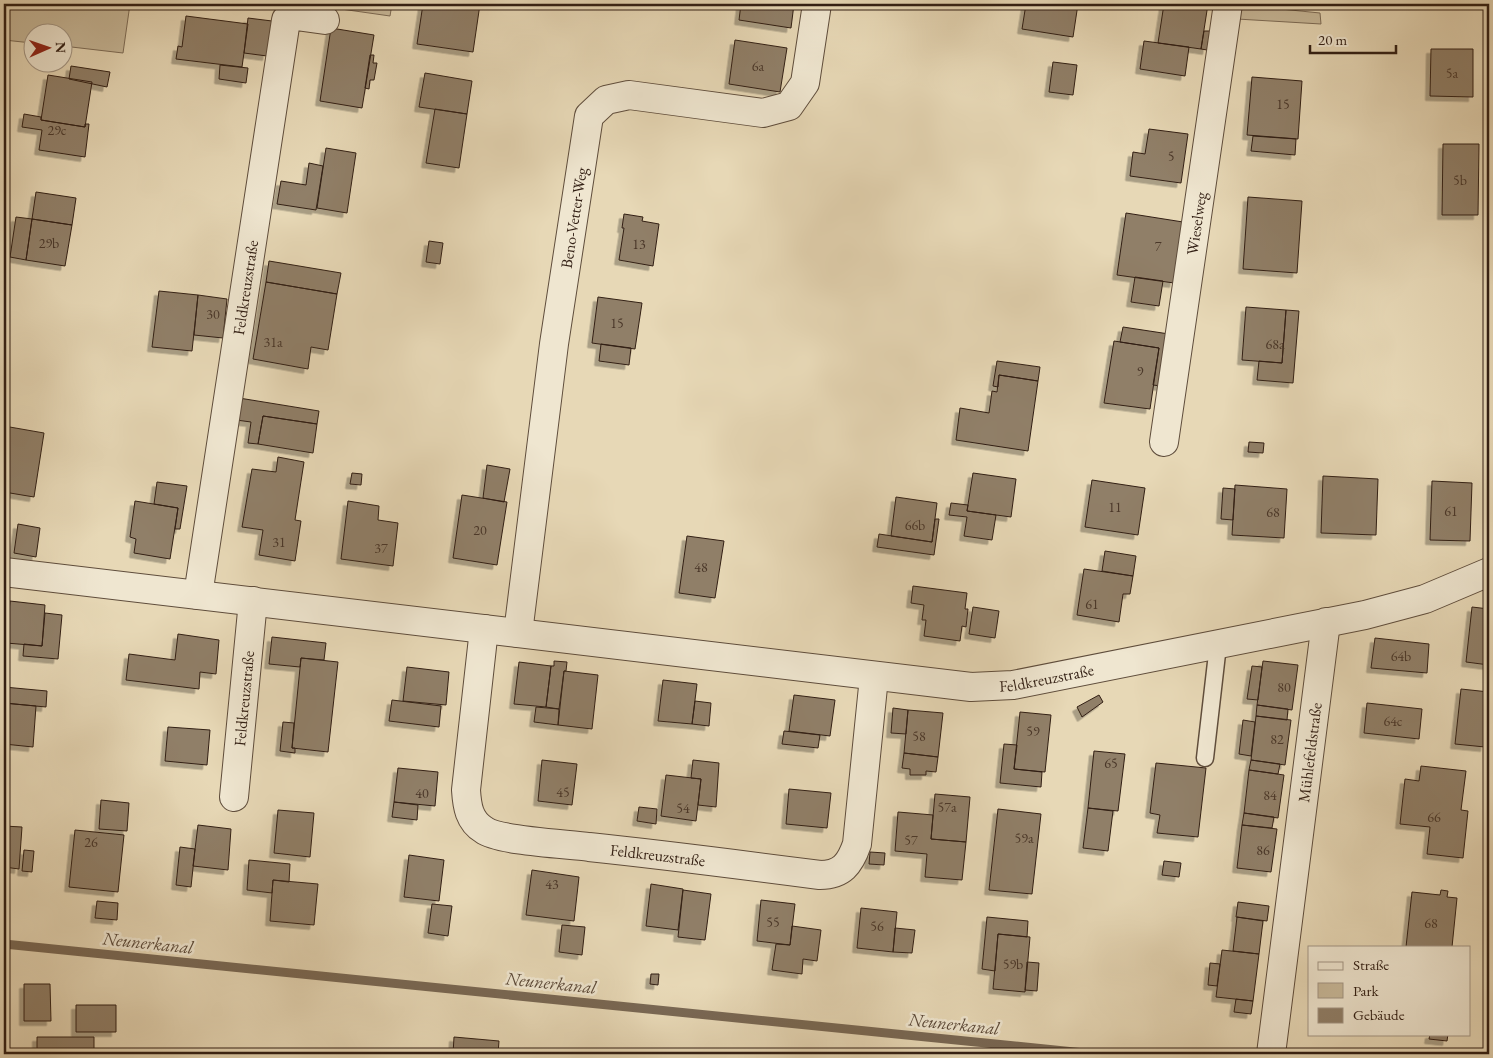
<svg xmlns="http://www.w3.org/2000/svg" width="1493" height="1058" viewBox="0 0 1493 1058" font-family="'EB Garamond',serif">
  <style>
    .green { fill: #c8b99a; stroke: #7d6c57 }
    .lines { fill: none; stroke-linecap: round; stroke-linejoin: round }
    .stream { stroke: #796854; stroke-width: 9 }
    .building { fill: #907f68; stroke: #321f14; filter: url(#shadow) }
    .service-casing { stroke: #5f4d3c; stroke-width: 19 }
    .minor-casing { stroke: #5f4d3c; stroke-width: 30 }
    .service { stroke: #efe6d0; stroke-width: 16 }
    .minor { stroke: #efe6d0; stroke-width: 28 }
    .labels { text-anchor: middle; stroke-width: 5; stroke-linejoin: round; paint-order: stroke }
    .number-label { font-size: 14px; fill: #4a3729 }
    .street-label { font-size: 16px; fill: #321f14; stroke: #efe6d0 }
    .water-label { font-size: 18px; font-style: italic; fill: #5c4a39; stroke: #efe6d0 }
  </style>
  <defs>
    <filter id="shadow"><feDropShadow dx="-4.5" dy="4.5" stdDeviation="0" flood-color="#0004"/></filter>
  </defs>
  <rect width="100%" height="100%" fill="#e7d8b6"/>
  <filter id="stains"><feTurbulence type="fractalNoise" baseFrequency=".004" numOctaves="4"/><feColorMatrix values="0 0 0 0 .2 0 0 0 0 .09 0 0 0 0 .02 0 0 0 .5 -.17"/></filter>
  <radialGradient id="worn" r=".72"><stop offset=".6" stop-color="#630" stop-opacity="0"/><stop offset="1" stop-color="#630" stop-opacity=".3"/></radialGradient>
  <path class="green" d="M4 4H130L123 53 63 46 62 32H32V43L4 40Z
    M306 4H392L390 16Z
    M1239 4H1261V7L1320 13 1321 24 1237 19Z"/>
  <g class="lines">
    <path class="stream" d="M4 944 1094 1054"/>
  </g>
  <path class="building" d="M423 4H480L473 52 417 44Z
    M741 4H794L791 28 739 20Z
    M1026 4H1078L1073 37 1022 29Z
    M1164 4H1208L1201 49 1158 43Z
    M186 16 248 24 242 67 176 59 178 46 182 47Z
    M248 18 272 21 267 56 244 53Z
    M331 28 374 35 362 108 320 101Z
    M1204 31H1210L1207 50 1201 49Z
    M735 40 787 48 780 92 729 84Z
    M1144 41 1189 47 1185 76 1140 69Z
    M1431 49H1473V97L1430 96Z
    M370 55H374L373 63H377L374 80H370L369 89 365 88Z
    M1053 62 1077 65 1073 95 1049 92Z
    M220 65 248 68 246 83 219 79Z
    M71 66 110 72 107 87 69 79Z
    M425 73 472 81 467 114 419 107Z
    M48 75 92 82 85 127 41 120Z
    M1252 77 1302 81 1298 139 1247 135Z
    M435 109 467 114 459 168 426 163Z
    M24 114 41 117V120L85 127V124H89L85 157 39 150 42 130 22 127Z
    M1149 129 1188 134 1181 183 1130 176 1133 152 1145 154Z
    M1253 136 1296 139 1295 155 1251 151Z
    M1443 144H1479L1478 215H1442Z
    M326 148 356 153 347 213 317 208Z
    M309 163 323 166 316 210 277 204 281 181 306 185Z
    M36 192 76 198 72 225 32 219Z
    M1248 197 1302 201 1297 273 1243 269Z
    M1126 213 1183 222 1174 283 1117 275Z
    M624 214 643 217 642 221 659 224 653 266 619 260 624 228H622Z
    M16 217 32 219 26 260 10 257Z
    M32 219 72 225 65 266 26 260Z
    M429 241 443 243 440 264 426 262Z
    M269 261 341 273 337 294 266 282Z
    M1135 277 1163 281 1159 306 1131 302Z
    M266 282 337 294 328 350 311 347 308 369 253 359Z
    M159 291 198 295 192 351 152 347Z
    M198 295 227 299 223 338 194 335Z
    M598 297 642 303 635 349 592 343Z
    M1246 307 1286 310 1282 363 1242 360Z
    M1286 310 1299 311 1293 383 1257 380 1259 361 1282 363Z
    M1123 327 1169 334 1161 386 1153 385 1159 348 1120 342Z
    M1114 341 1159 348 1150 409 1104 403Z
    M601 344 631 348 629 365 599 361Z
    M997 361 1040 367 1038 381 999 375 998 387 993 386Z
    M999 375 1038 381 1028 451 956 440 960 408 989 413 992 391 997 392Z
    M239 398 319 411 317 424 263 416 258 444 248 443 251 422 236 420Z
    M263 416 317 424 313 453 258 444Z
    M4 426 44 433 34 497 4 492Z
    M1249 442 1264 443 1263 453 1248 452Z
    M278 457 304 462 295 520 301 521 295 561 259 555 263 530 242 527 252 469 276 472Z
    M487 465 510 469 504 502 483 498Z
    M352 473 362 474 361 485 350 484Z
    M973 473 1016 479 1011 517 967 511Z
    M1323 476 1378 479 1376 535 1321 533Z
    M1092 480 1145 488 1138 535 1085 527Z
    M1432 481 1472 483 1470 541 1430 540Z
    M157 482 187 486 180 529H175L178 508 154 504Z
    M1235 485 1287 489 1284 538 1232 535Z
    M1223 488 1235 489 1233 520 1221 519Z
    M462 495 507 502 497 565 453 558Z
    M896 497 937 503 932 542 891 536Z
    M135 501 178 508 170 559 134 553 136 539 130 537Z
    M348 501 379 506 378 520 398 523 393 566 341 559Z
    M951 503 968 505 967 511 996 515 992 540 964 536 967 517 949 515Z
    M935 519H939L934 555 877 547 879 534 932 542Z
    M18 524 40 528 36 557 14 553Z
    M687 536 724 541 715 598 679 593Z
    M1105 551 1136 556 1133 576 1102 571Z
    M1084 569 1133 576 1130 594H1123L1119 622 1077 615Z
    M913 586 967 593 965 609H968L966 627 962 626 960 641 924 636 926 620H922L924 605 911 603Z
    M10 601 45 605 42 646 6 643Z
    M973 607 999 611 995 638 969 634Z
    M1472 607 1489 609V665L1466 662Z
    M45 613 62 615 58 659 23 656 24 644 42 646Z
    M178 634 219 640 216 674 200 672 199 689 126 680 129 654 175 660Z
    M272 637 326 643 324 660 301 658 300 667 269 664Z
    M1375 638 1429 644 1427 673 1371 668Z
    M301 658 338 662 328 752 292 748Z
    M554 661 567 662 566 671H564L559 709 546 707 551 666H554Z
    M1263 661 1298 665 1292 710 1257 705Z
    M519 662 551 666 546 707 514 704Z
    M1252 666 1262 667 1258 700 1247 699Z
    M407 667 449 672 446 705 403 701Z
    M564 671 598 675 592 729 558 725Z
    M663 680 697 684 692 724 658 721Z
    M4 687 47 691 46 707 4 703Z
    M1461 689 1489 692 1485 747 1455 744Z
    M794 695 835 700 830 736 789 731Z
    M1099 695 1103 702 1082 717 1077 707Z
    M392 700 441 706 439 727 389 721Z
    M695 701 711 703 709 726 692 724Z
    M4 703 36 706 33 747 4 744Z
    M1367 703 1422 709 1419 739 1364 733Z
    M1257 705 1288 709 1287 720 1256 716Z
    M536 707 559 709 558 725 534 722Z
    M893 708 908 710 906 734 891 733Z
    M908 710 943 713 938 757 904 753Z
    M1020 712 1051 715 1045 772 1014 769Z
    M1256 716 1291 720 1285 765 1251 760Z
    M1243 720 1255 722 1251 756 1239 754Z
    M283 722 294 723 292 748H295V753L280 751Z
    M168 727 210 730 207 765 165 761Z
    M784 731 820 735 818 748 782 744Z
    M1004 744 1017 745 1014 769 1042 772 1041 787 1000 783Z
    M1094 751 1125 754 1118 811 1088 808Z
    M904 753 938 757 936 772 926 771V775H910V769L902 768Z
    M542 760 577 764 572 805 538 801Z
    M693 760 719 763 716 807 698 805 701 779 691 778Z
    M1251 760 1280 764 1278 774 1249 770Z
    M1156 763 1206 768 1198 837 1157 833 1160 815 1150 813Z
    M1421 766 1466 771 1461 810 1468 811 1463 858 1427 854 1430 827 1400 824 1405 779 1419 781Z
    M398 768 438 772 435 806 394 802Z
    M1249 770 1284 775 1278 818 1244 813Z
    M666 775 701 779 696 821 661 816Z
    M789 789 831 793 827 828 786 824Z
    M935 794 970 797 966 842 931 839Z
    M101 800 129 803 127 831 99 829Z
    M394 802 418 805 417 820 392 817Z
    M639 807 657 809 656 824 637 821Z
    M1088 808 1113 811 1108 851 1083 848Z
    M998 809 1041 814 1032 894 989 890Z
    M278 810 314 813 310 857 274 853Z
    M898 812 933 815 931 839 966 842 962 880 925 877 927 854 895 851Z
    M1244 813 1274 817 1272 828 1242 825Z
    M198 825 231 829 228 870 193 866Z
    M1242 825 1277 829 1271 872 1237 868Z
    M4 826 22 827 19 869 4 867Z
    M75 830 124 835 118 892 69 887Z
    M180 847 195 849 191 887 176 885Z
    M24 850 34 851 32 872 22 871Z
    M870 852 885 853 884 865 869 864Z
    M409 855 444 860 439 901 404 897Z
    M249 860 290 864 289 882 273 880 272 893 247 890Z
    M1164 861 1181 863 1179 877 1162 875Z
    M532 870 579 877 574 921 526 915Z
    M273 880 318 884 314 925 270 921Z
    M651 884 683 889 678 930 646 926Z
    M683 890 711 894 705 940 678 937Z
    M1441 890 1448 891 1447 897 1457 898 1452 947H1406L1412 892 1440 895Z
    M761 900 795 904 790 945 757 941Z
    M97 901 118 903 117 920 95 918Z
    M1238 902 1269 906 1267 921 1236 917Z
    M432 904 452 906 448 936 428 933Z
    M861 908 897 912 893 952 857 948Z
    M987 917 1028 921 1027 937 998 934 995 971 982 969Z
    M1237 917 1263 921 1259 954 1233 951Z
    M562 925 585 927 582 955 559 952Z
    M792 926 821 930 817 961 803 959 802 974 772 970 776 944 790 945Z
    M895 928 915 930 912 953 893 952Z
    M998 934 1030 937 1025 992 993 989Z
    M1222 950 1259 954 1253 1001 1216 997Z
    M1027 962 1039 963 1037 991 1025 990Z
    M1210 963 1220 964 1217 986 1208 985Z
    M651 974H659L658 985 650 984Z
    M24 984H50L51 1021H24Z
    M1236 999 1253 1001 1251 1014 1234 1012Z
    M76 1005H116V1032H76Z
    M1430 1034H1448L1447 1041 1429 1039Z
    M37 1037H94V1054H37Z
    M454 1037 499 1041 498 1054H453Z"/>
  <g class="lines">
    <defs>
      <path id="service" d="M1205 758 1218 645"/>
      <g id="minor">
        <path id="s1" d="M1164 442 1228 4"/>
        <path id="s2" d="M4 572 971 687 1013 685 1365 615 1425 599 1489 572"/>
        <path id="s3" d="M198 595 286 20 296 16 325 20"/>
        <path id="s4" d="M484 629 466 790C467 806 469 821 484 830 499 841 567 844 589 847 666 855 743 865 820 875 842 875 850 864 857 844L874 677"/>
        <path id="s5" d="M518 633 554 344 589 116 606 100 629 95 763 113 789 106 805 83 817 4"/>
        <path id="s6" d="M234 797 253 601"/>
        <path id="s7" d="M1271 1054 1326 622"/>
      </g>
    </defs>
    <use href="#service" class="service-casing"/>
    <use href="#minor" class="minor-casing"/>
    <use href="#service" class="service"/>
    <use href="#minor" class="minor"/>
  </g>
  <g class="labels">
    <g class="number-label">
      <text x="758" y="71">6a</text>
      <text x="1452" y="78">5a</text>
      <text x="1283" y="109">15</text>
      <text x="57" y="135">29c</text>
      <text x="1171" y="161">5</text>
      <text x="1460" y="185">5b</text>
      <text x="49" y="248">29b</text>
      <text x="639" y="249">13</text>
      <text x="1158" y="251">7</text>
      <text x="213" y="319">30</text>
      <text x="617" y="328">15</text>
      <text x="273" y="347">31a</text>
      <text x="1275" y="349">68a</text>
      <text x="1140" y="376">9</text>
      <text x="1115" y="512">11</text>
      <text x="1451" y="516">61</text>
      <text x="1273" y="517">68</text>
      <text x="915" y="530">66b</text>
      <text x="480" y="535">20</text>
      <text x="279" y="547">31</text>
      <text x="381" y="553">37</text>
      <text x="701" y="572">48</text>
      <text x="1092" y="609">61</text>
      <text x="1401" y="661">64b</text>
      <text x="1284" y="692">80</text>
      <text x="1393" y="726">64c</text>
      <text x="1033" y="736">59</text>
      <text x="919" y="741">58</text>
      <text x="1277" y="744">82</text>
      <text x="1111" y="768">65</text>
      <text x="563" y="797">45</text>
      <text x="422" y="798">40</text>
      <text x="1270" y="800">84</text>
      <text x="947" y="812">57a</text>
      <text x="683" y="813">54</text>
      <text x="1434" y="822">66</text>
      <text x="1024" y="843">59a</text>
      <text x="911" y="845">57</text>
      <text x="91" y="847">26</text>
      <text x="1263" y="855">86</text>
      <text x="552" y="889">43</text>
      <text x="773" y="927">55</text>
      <text x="1431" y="928">68</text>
      <text x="877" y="931">56</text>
      <text x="1013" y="969">59b</text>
    </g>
    <g class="street-label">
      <text dy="6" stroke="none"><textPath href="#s5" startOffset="419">Beno-Vetter-Weg</textPath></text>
      <text dy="6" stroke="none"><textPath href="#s1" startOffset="221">Wieselweg</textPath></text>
      <text dy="6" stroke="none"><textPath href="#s3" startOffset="311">Feldkreuzstraße</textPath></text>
      <text dy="6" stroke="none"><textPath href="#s2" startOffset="1050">Feldkreuzstraße</textPath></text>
      <text dy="6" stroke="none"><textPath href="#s6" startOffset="99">Feldkreuzstraße</textPath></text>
      <text dy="6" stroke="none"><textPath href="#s7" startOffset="304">Mühlefeldstraße</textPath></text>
      <text dy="6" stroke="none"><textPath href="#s4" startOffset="384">Feldkreuzstraße</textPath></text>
    </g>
    <g class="water-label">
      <text transform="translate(148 943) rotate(6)" y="6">Neunerkanal</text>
      <text transform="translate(551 983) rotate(6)" y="6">Neunerkanal</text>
      <text transform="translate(954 1024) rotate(6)" y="6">Neunerkanal</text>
    </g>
  </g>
  <rect width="1493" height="1058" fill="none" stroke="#e7d8b6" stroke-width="20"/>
  <rect x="5" y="5" width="1483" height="1048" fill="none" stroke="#321f14" stroke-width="2.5"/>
  <rect x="10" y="10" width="1473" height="1038" fill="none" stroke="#321f14"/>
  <rect x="1308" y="946" width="162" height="90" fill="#efe6d0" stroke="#a39685"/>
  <rect x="1318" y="962" width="25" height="8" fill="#efe6d0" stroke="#a39685"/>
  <text x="1353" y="970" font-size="15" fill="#321f14">Straße</text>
  <rect x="1318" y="983" width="25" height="15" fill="#c8b99a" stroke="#a39685"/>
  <text x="1353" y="996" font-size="15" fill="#321f14">Park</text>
  <rect x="1318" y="1008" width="25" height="15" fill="#907f68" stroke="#a39685"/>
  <text x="1353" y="1020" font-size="15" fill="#321f14">Gebäude</text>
  <g transform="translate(48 48) rotate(88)"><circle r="24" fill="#efe6d0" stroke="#a39685"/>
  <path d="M0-4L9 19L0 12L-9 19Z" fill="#8f2418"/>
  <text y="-8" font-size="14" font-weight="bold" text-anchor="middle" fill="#321f14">N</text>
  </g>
  <path d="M1310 45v8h86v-8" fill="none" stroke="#321f14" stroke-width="2.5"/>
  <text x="1318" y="45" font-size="15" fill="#321f14" stroke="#efe6d0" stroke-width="4" paint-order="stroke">20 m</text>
  <rect width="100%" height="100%" filter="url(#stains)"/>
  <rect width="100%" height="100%" fill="url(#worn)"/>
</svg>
